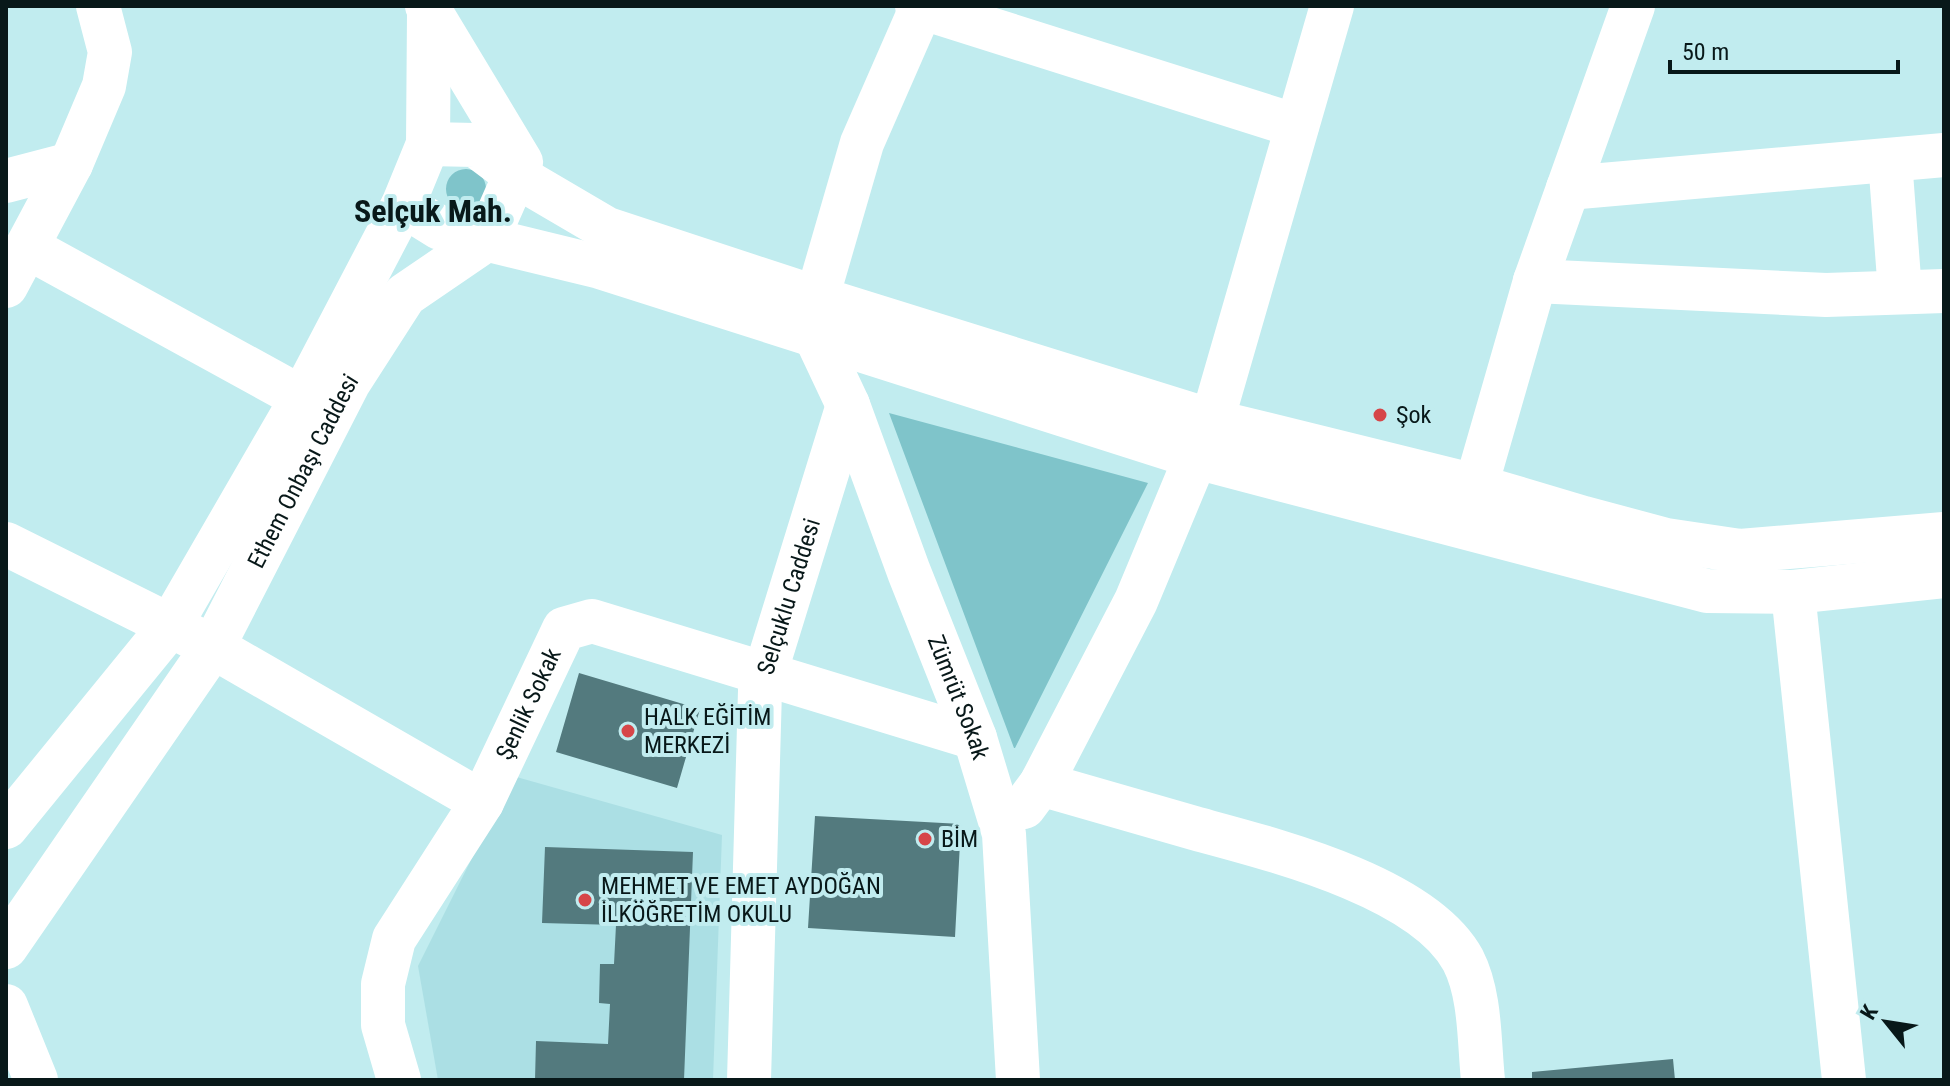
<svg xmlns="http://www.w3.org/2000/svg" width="1950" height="1086" viewBox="0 0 1950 1086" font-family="'Roboto Condensed',sans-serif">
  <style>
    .built { fill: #abdfe4 }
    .green { fill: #7fc4ca }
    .building { fill: #537a7e }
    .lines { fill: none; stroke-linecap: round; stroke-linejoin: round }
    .minor { stroke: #fff; stroke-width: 44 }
    .poi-dot { fill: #d64649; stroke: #c1ecef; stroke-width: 3 }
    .labels { text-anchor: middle; stroke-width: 8; stroke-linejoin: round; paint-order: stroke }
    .poi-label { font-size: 24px; fill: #081819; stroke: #c1ecef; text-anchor: start }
    .street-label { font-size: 24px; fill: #081819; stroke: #c1ecef }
    .district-label { font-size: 32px; font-weight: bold; fill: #081819; stroke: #c1ecef }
  </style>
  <rect width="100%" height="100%" fill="#c1ecef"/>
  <path class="built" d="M513 776 722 835 713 1080H438L418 966Z"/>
  <path class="green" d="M446 189a20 20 0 1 1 40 0a20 20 0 1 1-40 0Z
    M889 413 1148 483 1015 748H1014Z"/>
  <path class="building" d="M579 673 700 709 677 788 556 752Z
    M815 816 961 824 955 937 808 928Z
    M545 847 693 852 684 1080H535L536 1041 608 1044 610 1004 599 1003 600 964H614L616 925 542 923Z
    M1673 1059 1675 1080H1532V1072Z"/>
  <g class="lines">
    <g class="minor">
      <path d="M917 6 1297 126"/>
      <path d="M428 144 475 145 515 175 607 229 817 298 1212 421 1476 486 1584 518 1666 540 1740 551 1944 534"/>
      <path d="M1890 160 1900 292"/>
      <path d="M6 181 71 164"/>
      <path d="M1568 188 1944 155"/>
      <path d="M403 205 440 228 600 267 1196 457 1707 591 1793 592 1944 576"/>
      <path d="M27 247 302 398"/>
      <path d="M1535 281 1826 295 1944 291"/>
      <path d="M6 286 71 164 104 86 110 52 98 6"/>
      <path d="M817 298 862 143 922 6"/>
      <path id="s1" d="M815 335 848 405 909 572 975 738 1004 834 1018 1080"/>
      <path d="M1212 421 1332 6"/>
      <path d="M1466 511 1476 486 1535 281 1633 6"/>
      <path d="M6 544 213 647 482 802"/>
      <path d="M1793 592 1844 1080"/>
      <path d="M1041 784C1092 799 1143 813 1194 828 1271 849 1423 886 1463 960 1481 995 1479 1042 1483 1080"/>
      <path d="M1024 807 1041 784 1136 601 1196 457"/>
      <path d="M6 827 170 626 302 398 403 205 428 144 429 13"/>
      <path id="s2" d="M6 947 213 647 349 382 405 295 487 239 521 162 427 6"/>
      <path d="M6 1006 36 1080"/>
      <path id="s3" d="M399 1080 383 1025V984L394 939 482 802 564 629 592 621 975 738"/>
      <path id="s4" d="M749 1080 760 690 848 405"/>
    </g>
  </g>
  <g class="poi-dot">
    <circle cx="1380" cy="415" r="8"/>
    <circle cx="628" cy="731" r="8"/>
    <circle cx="925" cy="839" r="8"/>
    <circle cx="585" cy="900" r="8"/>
  </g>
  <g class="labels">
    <g class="poi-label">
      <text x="1396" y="423">Şok</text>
      <text x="644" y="725">HALK EĞİTİM<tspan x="644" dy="28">MERKEZİ</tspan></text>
      <text x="941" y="847">BİM</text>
      <text x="601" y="894">MEHMET VE EMET AYDOĞAN<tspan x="601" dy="28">İLKÖĞRETİM OKULU</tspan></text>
    </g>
    <g class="street-label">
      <text dy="8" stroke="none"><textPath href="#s2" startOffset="562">Ethem Onbaşı Caddesi</textPath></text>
      <text dy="8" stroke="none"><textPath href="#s4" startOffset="488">Selçuklu Caddesi</textPath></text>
      <text dy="8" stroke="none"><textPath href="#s1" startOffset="390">Zümrüt Sokak</textPath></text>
      <text dy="8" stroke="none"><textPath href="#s3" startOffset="416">Şenlik Sokak</textPath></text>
    </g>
    <g class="district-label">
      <text x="433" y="222">Selçuk Mah.</text>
    </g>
  </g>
  <rect width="1950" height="1086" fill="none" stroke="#081819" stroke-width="16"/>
  <g transform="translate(1886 1022) rotate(300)" stroke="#c1ecef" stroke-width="6" paint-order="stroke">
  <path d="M0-6L14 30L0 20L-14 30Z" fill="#081819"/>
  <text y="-12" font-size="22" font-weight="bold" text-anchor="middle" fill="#081819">K</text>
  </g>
  <path d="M1670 60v12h228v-12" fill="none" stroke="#081819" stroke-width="4"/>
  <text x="1682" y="60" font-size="24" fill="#081819" stroke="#c1ecef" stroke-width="6" paint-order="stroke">50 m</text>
</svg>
